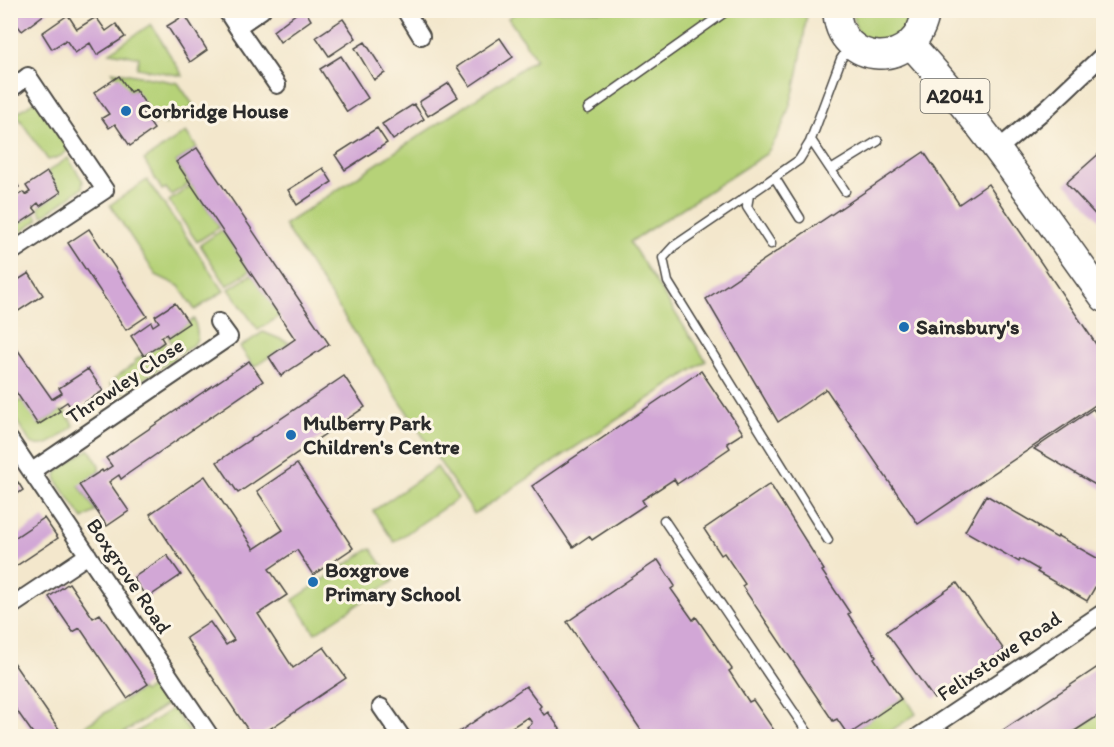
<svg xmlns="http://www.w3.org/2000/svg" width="1114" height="747" viewBox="0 0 1114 747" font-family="Itim,sans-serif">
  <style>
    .green { fill: #b6d278; stroke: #707e52; stroke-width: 1.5 }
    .building { fill: #d2a7d6 }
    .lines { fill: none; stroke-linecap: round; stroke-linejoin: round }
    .lane-casing { stroke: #494743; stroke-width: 11 }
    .street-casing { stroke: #494743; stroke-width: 20 }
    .primary-casing { stroke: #494743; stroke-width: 30 }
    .lane { stroke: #fff; stroke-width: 8 }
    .street { stroke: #fff; stroke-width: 16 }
    .primary { stroke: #fff; stroke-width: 27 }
    .poi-dot { fill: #1f6fb2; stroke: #fcf5e5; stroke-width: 2 }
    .labels { text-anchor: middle; stroke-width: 6; stroke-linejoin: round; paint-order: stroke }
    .shield { fill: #fcf5e5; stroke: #6a6863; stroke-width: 1.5 }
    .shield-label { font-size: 20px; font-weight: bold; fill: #2b2b2b }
    .poi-label { font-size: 21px; font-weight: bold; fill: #2b2b2b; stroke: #fcf5e5; text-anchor: start }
    .street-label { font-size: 21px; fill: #2b2b2b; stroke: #fcf5e5 }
  </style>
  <rect width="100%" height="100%" fill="#fcf5e5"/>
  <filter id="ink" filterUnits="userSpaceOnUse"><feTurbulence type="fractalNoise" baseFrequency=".0167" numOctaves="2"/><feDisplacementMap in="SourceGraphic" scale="12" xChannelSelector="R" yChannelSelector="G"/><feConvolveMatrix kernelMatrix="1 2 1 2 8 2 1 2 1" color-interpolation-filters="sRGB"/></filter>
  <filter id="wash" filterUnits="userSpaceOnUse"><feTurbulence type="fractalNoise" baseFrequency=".008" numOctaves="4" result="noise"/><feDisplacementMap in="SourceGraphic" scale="24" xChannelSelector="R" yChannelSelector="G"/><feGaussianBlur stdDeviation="1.35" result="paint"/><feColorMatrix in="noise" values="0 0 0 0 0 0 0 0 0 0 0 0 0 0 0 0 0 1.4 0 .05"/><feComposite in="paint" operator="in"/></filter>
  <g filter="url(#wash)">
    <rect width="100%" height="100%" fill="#f3e7cc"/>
    <path class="green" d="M518 11H807C802 56 794 118 766 154L630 242 706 361 474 514 284 225 536 59 508 18Z
      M854 11H910L909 26 895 42H868C858 32 852 26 854 11Z
      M151 24 183 76 137 68 139 57 110 52Z
      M112 71 178 83 194 106 165 124 162 118 152 125 143 113 135 89 130 92Z
      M36 100 69 147C66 155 56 159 48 160L16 114Z
      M186 132 197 148 176 162 190 183 171 195 166 188 162 190 144 160Z
      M68 158 83 181 82 188 43 216 39 209 40 206 60 192 47 172Z
      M147 180 224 291 195 310 179 286 156 275 110 205Z
      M192 185 220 227 197 242 169 201Z
      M35 213 39 219 11 238V229Z
      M222 230 250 271 227 286 200 245Z
      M252 274 280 316 258 330 229 289Z
      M194 319C201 342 198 342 179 354L168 337Z
      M263 332 290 343 254 367 240 347Z
      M164 342 175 358 118 396 110 384 115 381 114 379 135 363 134 361Z
      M22 400 39 425 60 411H65L74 426C62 434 45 453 30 442L11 412 10 407Z
      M89 449 99 465V472L79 486 96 511 83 519 57 481 56 474 60 469Z
      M437 467 458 498 394 542 373 511Z
      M371 548 393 581 315 633 293 600Z
      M156 684 169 703 119 736H70L141 689 144 692Z
      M905 696 916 714 883 736H846Z
      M173 708 191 735 188 736H131Z
      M1103 712V736H1067Z"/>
    <g id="blocks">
      <path class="building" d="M10 10H50L22 31 10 16Z
        M301 10H305L311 20 280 42 273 31Z
        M68 15 77 29 96 17 106 31 116 24 125 37 97 55 90 43 75 53 66 40 52 49 42 33Z
        M185 15 207 50 190 62 167 26Z
        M343 19 356 38 329 56 316 37Z
        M500 38 513 57 470 86 457 67Z
        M365 42 385 73 374 80 355 48Z
        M341 56 368 98 347 112 320 69Z
        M119 76 130 92 135 89 149 109 143 113 154 129 130 146 115 124 109 128 102 118 109 114 94 93Z
        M449 83 458 97 428 116 419 102Z
        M414 104 424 119 393 140 382 124Z
        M377 128 387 143 345 170 335 155Z
        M197 148 329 344 281 376 269 357 295 339 176 162Z
        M1102 151 1104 153V224L1066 183Z
        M924 152 959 204 988 184 1104 356V399L918 524 826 389 778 422 706 299Z
        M323 168 332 182 297 205 288 190Z
        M47 172 61 192 40 206 38 203 33 207 37 212 16 226 10 218V200L23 192 25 195 30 192 26 186Z
        M10 173 19 187 10 192Z
        M89 229 147 316 126 330 68 243Z
        M29 273 43 295 11 316 10 285Z
        M175 303 189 323 168 337 166 334 161 337 164 342 144 356 131 336 151 322 153 326 159 322 155 316Z
        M10 339 52 399 62 393 59 388 88 369 103 391 73 410 67 402 58 408 60 411 38 425 10 383Z
        M249 361 263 381 129 473 121 479 119 475 109 482 129 511 107 526 79 485 102 470 103 472 112 466 106 458Z
        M701 371 743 433 727 443 730 448 677 484 674 479 642 500 645 505 592 540 589 536 573 547 532 486Z
        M344 376 365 407 238 493 217 462Z
        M1093 409 1104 423V490L1034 449Z
        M297 464 353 548 313 575 297 550 269 569 287 595 258 614 293 668 324 647 346 678 259 736H252L186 638 210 622 226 645 234 640 150 514 205 476 254 549 283 530 257 491Z
        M18 482 23 490 10 499V486Z
        M770 484 824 570 822 571 850 613 848 614 876 656 874 658 901 699 848 735 837 719 833 721 742 586 745 584 724 553 721 555 704 529Z
        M986 495 1039 526 1038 527 1057 538 1058 536 1104 562V572L1087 601 1037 572 1039 570 1020 559 1019 562 965 531Z
        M44 518 58 538 10 570V541Z
        M167 555 181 575 147 598 133 578Z
        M658 560 675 586 671 589 693 620 696 617 732 669 729 671 749 702 753 700 778 736H645L567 622Z
        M69 583 93 618 100 614 148 684 127 698 80 628 73 632 49 597Z
        M957 583 1004 650 934 699 886 632Z
        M10 658 54 722 64 736 34 735 10 701Z
        M1104 663V712L1067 736H994Z
        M526 686 541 706 539 708 544 715 548 712 565 736H533L527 727 532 723 528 717 498 736H453Z"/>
    </g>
  </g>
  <g filter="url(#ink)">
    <use href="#blocks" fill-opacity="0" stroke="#494743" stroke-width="1.5"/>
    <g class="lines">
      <defs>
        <path id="lane" d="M588 109 728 10
          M811 140 845 191
          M831 170 878 141
          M775 178 800 218
          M749 195 674 246 663 258 668 282 828 540
          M771 244 747 207 749 195 799 160 810 142 841 59 850 46
          M664 520 810 736"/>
        <path id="street" d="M226 10 237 27 262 10
          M405 10 421 36
          M237 27 277 85
          M997 150 1048 107 1104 54
          M10 253 105 190 28 76 15 86
          M10 440 210 736
          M32 471 229 337 218 322
          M10 607 88 555
          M381 707 401 736
          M919 736 1104 612"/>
        <path id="primary" d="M837 10C837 67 918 73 926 10
          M911 45C983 122 1041 212 1104 298"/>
      </defs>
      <use href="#lane" class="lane-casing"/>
      <use href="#street" class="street-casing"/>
      <use href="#primary" class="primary-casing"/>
      <use href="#lane" class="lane"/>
      <use href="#street" class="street"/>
      <use href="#primary" class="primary"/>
    </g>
  </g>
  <g class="poi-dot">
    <circle cx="126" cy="111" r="6"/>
    <circle cx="904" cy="327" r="6"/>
    <circle cx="291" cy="435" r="6"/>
    <circle cx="313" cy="582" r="6"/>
  </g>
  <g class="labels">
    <rect class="shield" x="920.5" y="79" width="69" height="34" rx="4.5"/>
    <g class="shield-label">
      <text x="955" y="103">A2041</text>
    </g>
    <g class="poi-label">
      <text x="138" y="118">Corbridge House</text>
      <text x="916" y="334">Sainsbury's</text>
      <text x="303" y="430">Mulberry Park<tspan x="303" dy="24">Children's Centre</tspan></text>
      <text x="325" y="577">Boxgrove<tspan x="325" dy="24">Primary School</tspan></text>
    </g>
    <g class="street-label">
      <text transform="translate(125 381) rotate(-34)" y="7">Throwley Close</text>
      <text transform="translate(129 576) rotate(56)" y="7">Boxgrove Road</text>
      <text transform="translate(999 656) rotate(-34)" y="7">Felixstowe Road</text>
    </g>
  </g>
  <rect width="1114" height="747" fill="none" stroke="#fcf5e5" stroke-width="36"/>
</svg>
